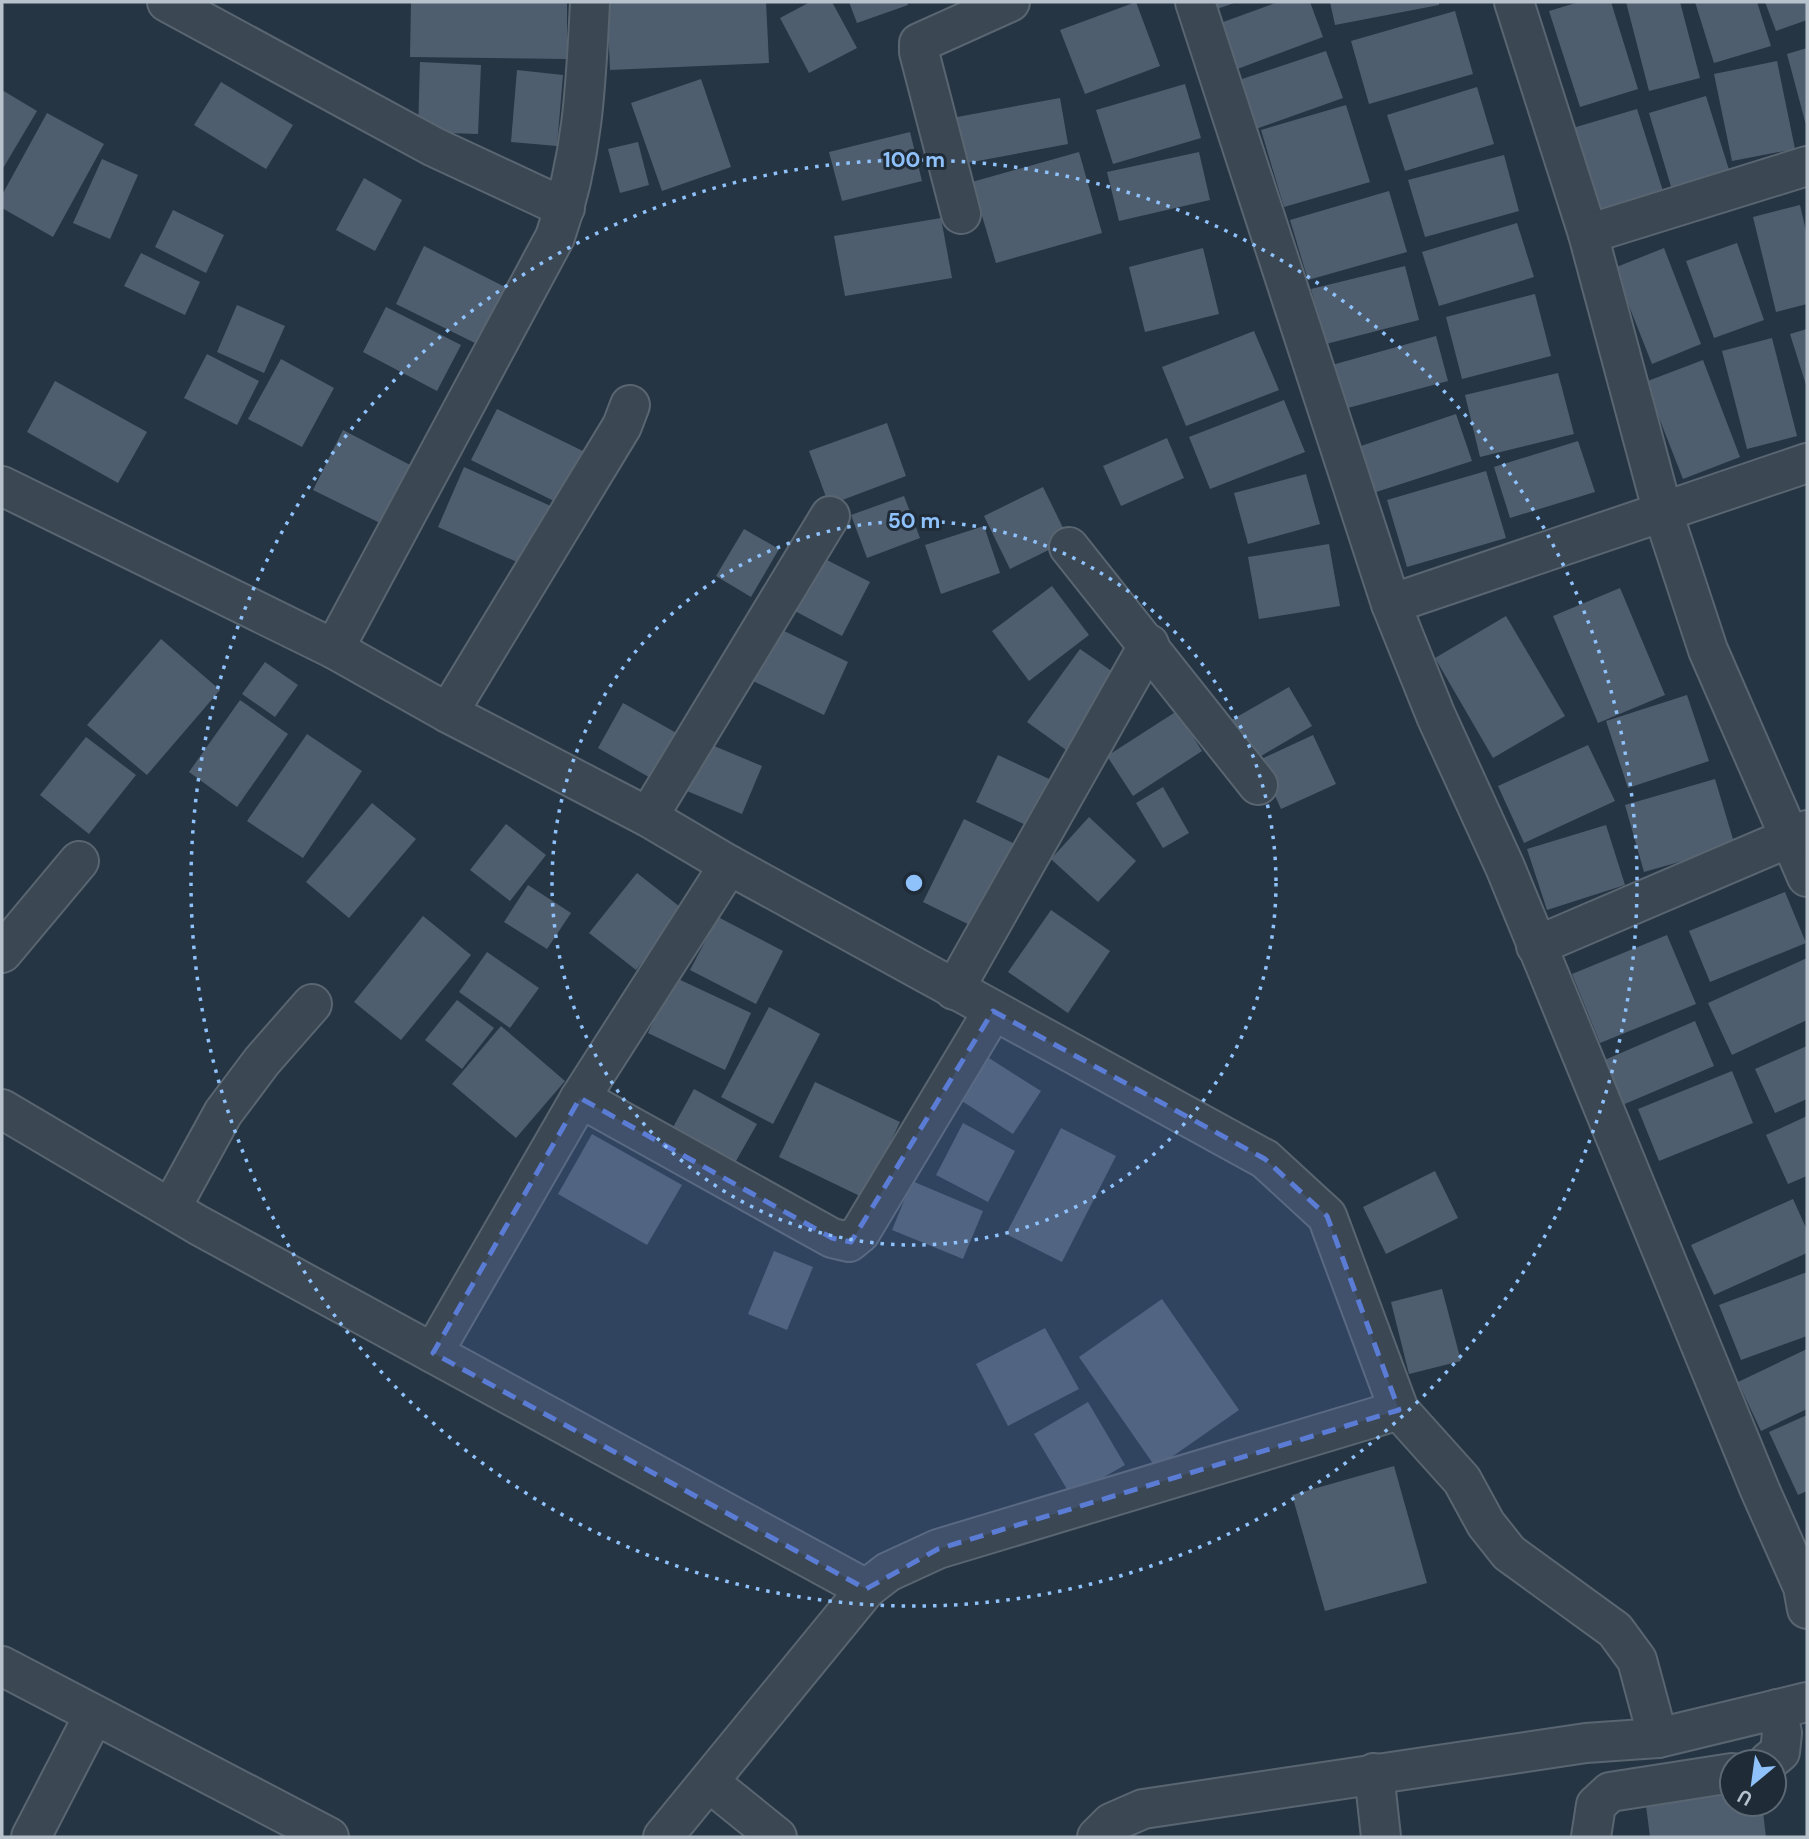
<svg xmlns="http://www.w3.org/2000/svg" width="1809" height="1839" font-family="'DM Sans',sans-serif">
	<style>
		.building { fill: #4f5e6f }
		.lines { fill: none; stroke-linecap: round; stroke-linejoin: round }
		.minor-casing { stroke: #596570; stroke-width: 42 }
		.minor { stroke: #3b4753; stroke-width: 38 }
		.marked { fill: #5b7cd4; fill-opacity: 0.2; stroke: #5b7cd4; stroke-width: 5; stroke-dasharray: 14 9; stroke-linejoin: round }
		.ring { fill: none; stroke: #8fc1fb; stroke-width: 3.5; stroke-dasharray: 3.5 7 }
		.centre { fill: #8fc1fb; stroke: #1f2c38; stroke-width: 3.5 }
		.ring-label { font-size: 21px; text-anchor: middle; font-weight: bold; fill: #8fc1fb; stroke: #1f2c38; stroke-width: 6; stroke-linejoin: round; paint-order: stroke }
	</style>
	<rect width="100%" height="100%" fill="#263543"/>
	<g class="building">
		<polygon points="411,2 567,2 567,59 410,57"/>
		<polygon points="607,2 766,2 769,63 610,70"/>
		<polygon points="810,2 832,2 857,48 809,73 780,18"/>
		<polygon points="849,2 907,2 908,5 857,23"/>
		<polygon points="1136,2 1160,66 1085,94 1060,30"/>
		<polygon points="1207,2 1237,2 1211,11"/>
		<polygon points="1278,2 1310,2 1323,37 1232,71 1215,25"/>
		<polygon points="1330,2 1439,2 1439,5 1335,25"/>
		<polygon points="1579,2 1611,2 1638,89 1580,107 1549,11"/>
		<polygon points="1626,2 1680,2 1700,78 1649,91"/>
		<polygon points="1695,2 1757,2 1771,46 1714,63"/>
		<polygon points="1765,2 1807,2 1807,20 1776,31"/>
		<polygon points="1455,11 1473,74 1369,104 1351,41"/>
		<polygon points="1807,48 1807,125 1806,125 1787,54"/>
		<polygon points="1326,51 1343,98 1253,130 1236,81"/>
		<polygon points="1777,61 1795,149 1732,161 1714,74"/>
		<polygon points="420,62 481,65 478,134 418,132"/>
		<polygon points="517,70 563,75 557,146 511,142"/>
		<polygon points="701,79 731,167 662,191 631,103"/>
		<polygon points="221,82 293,125 266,169 194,125"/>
		<polygon points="1185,84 1201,138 1113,164 1096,110"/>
		<polygon points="1477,87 1494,144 1405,171 1387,115"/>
		<polygon points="2,90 37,111 2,170"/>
		<polygon points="1706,96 1730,173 1672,190 1649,113"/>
		<polygon points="1060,98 1068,144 967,163 957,117"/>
		<polygon points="1346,105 1370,182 1284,207 1261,130"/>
		<polygon points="1637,109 1663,191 1592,213 1566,130"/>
		<polygon points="47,113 104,144 53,237 2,208 2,195"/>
		<polygon points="910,132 922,181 842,201 829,152"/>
		<polygon points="638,142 649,185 620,193 608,149"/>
		<polygon points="1079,152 1102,233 996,263 972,182"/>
		<polygon points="1199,152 1210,200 1119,221 1107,172"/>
		<polygon points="1504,155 1519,211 1425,237 1408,180"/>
		<polygon points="102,159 138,175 110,239 73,223"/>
		<polygon points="364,178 402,200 375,251 336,230"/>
		<polygon points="1389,191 1407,252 1308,280 1290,220"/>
		<polygon points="1800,205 1807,235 1807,304 1776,312 1753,217"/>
		<polygon points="173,210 224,235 206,273 155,247"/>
		<polygon points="941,218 952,278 845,296 834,236"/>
		<polygon points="1517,223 1534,277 1439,306 1422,252"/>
		<polygon points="1737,243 1764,320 1714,338 1686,261"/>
		<polygon points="424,246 507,288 479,345 396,304"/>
		<polygon points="1203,248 1219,314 1145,332 1129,267"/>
		<polygon points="1664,248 1701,344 1652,364 1614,268"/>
		<polygon points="141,253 200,282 185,315 124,286"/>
		<polygon points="1405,266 1419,320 1326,344 1311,289"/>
		<polygon points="1535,294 1551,356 1462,379 1446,317"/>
		<polygon points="237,305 285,326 264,373 217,352"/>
		<polygon points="386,307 461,345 437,391 363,352"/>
		<polygon points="1807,329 1807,388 1790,334"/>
		<polygon points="1254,331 1279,390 1186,426 1162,367"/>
		<polygon points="1436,336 1448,381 1344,409 1332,365"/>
		<polygon points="1772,338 1797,436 1747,449 1722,351"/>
		<polygon points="207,354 259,381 237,425 184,398"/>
		<polygon points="281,359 334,388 302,447 248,419"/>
		<polygon points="1703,360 1740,457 1683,479 1645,382"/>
		<polygon points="1558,373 1574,434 1480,457 1465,395"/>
		<polygon points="55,381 147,432 118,483 27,432"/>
		<polygon points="1284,400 1305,452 1210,489 1189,437"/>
		<polygon points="497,409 587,453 562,505 471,460"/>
		<polygon points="1456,414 1472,461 1367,495 1352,449"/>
		<polygon points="887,423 906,476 829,505 809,451"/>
		<polygon points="343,430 414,467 384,525 313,490"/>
		<polygon points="1167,438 1184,478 1121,506 1103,466"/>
		<polygon points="1578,441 1595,492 1510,518 1494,467"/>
		<polygon points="464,467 553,507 526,566 438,527"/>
		<polygon points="1486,471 1506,538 1407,567 1387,500"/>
		<polygon points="1306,474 1320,524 1248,544 1234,493"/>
		<polygon points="1043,487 1069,540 1010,569 984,516"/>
		<polygon points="904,496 920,538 867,558 851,515"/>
		<polygon points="984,526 1000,573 941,594 925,545"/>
		<polygon points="744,529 779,549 751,597 716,576"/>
		<polygon points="1329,544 1340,606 1259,619 1248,557"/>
		<polygon points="821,557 870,582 842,636 793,610"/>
		<polygon points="1052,586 1089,635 1029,681 992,631"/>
		<polygon points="1620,588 1665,695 1598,723 1553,616"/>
		<polygon points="1506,616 1565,716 1493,758 1435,658"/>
		<polygon points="778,628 848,662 824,715 753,681"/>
		<polygon points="161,639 220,690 147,775 87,725"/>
		<polygon points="1080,649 1126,681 1073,755 1027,722"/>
		<polygon points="265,662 298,685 275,717 242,694"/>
		<polygon points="1289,687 1312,726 1251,762 1228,722"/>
		<polygon points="1687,695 1709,761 1628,788 1606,721"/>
		<polygon points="240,700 288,734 237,807 189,772"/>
		<polygon points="623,703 680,735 654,780 598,748"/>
		<polygon points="1177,711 1202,751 1133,796 1107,756"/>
		<polygon points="307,734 362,771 303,858 247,821"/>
		<polygon points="1313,735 1336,784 1281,809 1259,760"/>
		<polygon points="86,737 136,775 89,834 40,795"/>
		<polygon points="707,743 762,766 742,814 687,791"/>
		<polygon points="1588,745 1615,801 1524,843 1498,786"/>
		<polygon points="998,755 1060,784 1039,831 976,802"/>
		<polygon points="1715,779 1735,846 1644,872 1625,805"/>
		<polygon points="1163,787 1189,833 1163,848 1136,803"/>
		<polygon points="372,803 416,839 349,918 306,882"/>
		<polygon points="1089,817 1136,861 1098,902 1051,859"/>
		<polygon points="964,819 1021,847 980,930 923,902"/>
		<polygon points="506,824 546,855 510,901 470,870"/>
		<polygon points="1606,825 1625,885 1547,910 1527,849"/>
		<polygon points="637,873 684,910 636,970 589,933"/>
		<polygon points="528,885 571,913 547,949 504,922"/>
		<polygon points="1785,892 1806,943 1710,982 1689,931"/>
		<polygon points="1051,910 1110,951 1068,1013 1008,972"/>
		<polygon points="423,916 471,955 401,1040 354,1002"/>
		<polygon points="718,917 783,951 756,1004 690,970"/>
		<polygon points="1667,935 1696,1004 1600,1043 1572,974"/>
		<polygon points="487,952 539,988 510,1028 459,992"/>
		<polygon points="1807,958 1807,1020 1732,1055 1708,1003"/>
		<polygon points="674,977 751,1013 725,1070 648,1033"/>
		<polygon points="457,1000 494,1028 462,1069 425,1040"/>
		<polygon points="769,1007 820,1034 773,1124 721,1097"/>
		<polygon points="1695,1021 1714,1066 1620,1106 1600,1062"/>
		<polygon points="501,1026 565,1081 516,1138 452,1084"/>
		<polygon points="1807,1046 1807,1099 1775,1113 1755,1069"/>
		<polygon points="978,1051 1041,1091 1013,1134 951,1094"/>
		<polygon points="1732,1071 1753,1123 1659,1161 1638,1109"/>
		<polygon points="815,1082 900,1122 864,1198 779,1157"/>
		<polygon points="694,1089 757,1124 728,1175 666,1140"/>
		<polygon points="1807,1116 1807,1176 1788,1184 1766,1135"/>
		<polygon points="963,1123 1015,1151 988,1202 936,1175"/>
		<polygon points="1061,1128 1116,1156 1062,1262 1006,1234"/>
		<polygon points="592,1134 682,1185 647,1245 558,1194"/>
		<polygon points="1435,1171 1458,1218 1386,1254 1363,1207"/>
		<polygon points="912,1181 983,1211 963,1259 892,1230"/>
		<polygon points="1793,1199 1807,1230 1807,1253 1714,1295 1691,1245"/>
		<polygon points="774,1251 813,1267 787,1330 748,1314"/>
		<polygon points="1807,1272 1807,1336 1741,1360 1719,1305"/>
		<polygon points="1442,1289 1461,1361 1409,1374 1391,1302"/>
		<polygon points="1162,1299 1239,1410 1156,1468 1079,1357"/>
		<polygon points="1045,1328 1079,1389 1008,1426 976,1364"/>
		<polygon points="1807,1349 1807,1409 1761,1431 1738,1382"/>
		<polygon points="1088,1402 1125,1465 1071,1496 1034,1434"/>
		<polygon points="1807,1415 1807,1491 1798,1495 1769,1432"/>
		<polygon points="1394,1466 1427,1583 1325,1611 1292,1495"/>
		<polygon points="1732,1788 1732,1804 1762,1804 1766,1837 1650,1837 1645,1798"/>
	</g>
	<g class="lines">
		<defs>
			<g id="minor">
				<polyline points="167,2 434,147 565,208"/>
				<polyline points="1195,2 1391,604 1436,716 1505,867 1760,1490 1803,1587 1807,1609"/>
				<polyline points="1514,2 1588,234 1663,513 1708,650 1807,877"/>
				<polyline points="961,214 919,52 919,43 1010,2"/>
				<polyline points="1588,234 1807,166"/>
				<polyline points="2,486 334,649 448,713 648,817 729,865 1265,1159 1327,1216 1399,1410 1462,1480 1486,1524 1509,1553 1615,1630 1637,1660 1658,1738"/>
				<polyline points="1069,547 1258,785"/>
				<polyline points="1391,604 1807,463"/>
				<path d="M334,649L555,237C583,157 586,85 590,2"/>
				<polyline points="448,713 622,426 630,405"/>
				<polyline points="648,817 830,516"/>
				<polyline points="1536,946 1807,830"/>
				<polyline points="2,953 79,861"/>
				<polyline points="954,990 1149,644"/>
				<polyline points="580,1098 832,1238 849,1242 860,1233 993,1011"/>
				<polyline points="2,1109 198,1225 866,1589"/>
				<polyline points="171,1208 223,1113 262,1061 312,1004"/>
				<polyline points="433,1353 580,1098 729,865"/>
				<polyline points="2,1666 329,1837"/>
				<polyline points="1768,1762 1780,1752 1782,1733 1777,1709"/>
				<polyline points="1374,1773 1381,1837"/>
				<polyline points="710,1783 777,1837"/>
				<polyline points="31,1837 94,1715"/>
				<polyline points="663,1837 866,1589 888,1572 938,1549 1399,1410"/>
				<polyline points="1097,1837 1111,1823 1143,1809 1586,1743 1658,1738 1807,1702"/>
				<polyline points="1591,1837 1596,1805 1610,1792 1732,1773"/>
			</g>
		</defs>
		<use href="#minor" class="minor-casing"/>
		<use href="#minor" class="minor"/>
	</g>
	<path class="marked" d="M993,1011L1265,1159L1327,1216L1399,1410L938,1549L866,1589L433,1353L580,1098L832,1238L851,1242Z"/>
	<g class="ring">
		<circle cx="914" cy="883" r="362"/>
		<circle cx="914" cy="883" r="723"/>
	</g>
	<circle cx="914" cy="883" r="10" class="centre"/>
	<g class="ring-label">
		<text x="914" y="167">100 m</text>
		<text x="914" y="528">50 m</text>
	</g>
	<rect width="1809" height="1839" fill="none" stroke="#b8c2cd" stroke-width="7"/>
	<g transform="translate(1753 1783) rotate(209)"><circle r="33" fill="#1f2c38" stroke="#5c6874" stroke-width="2"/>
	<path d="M0-5L12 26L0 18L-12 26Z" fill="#8fc1fb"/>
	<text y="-10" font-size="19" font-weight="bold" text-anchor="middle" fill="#b8c2cd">U</text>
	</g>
</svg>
